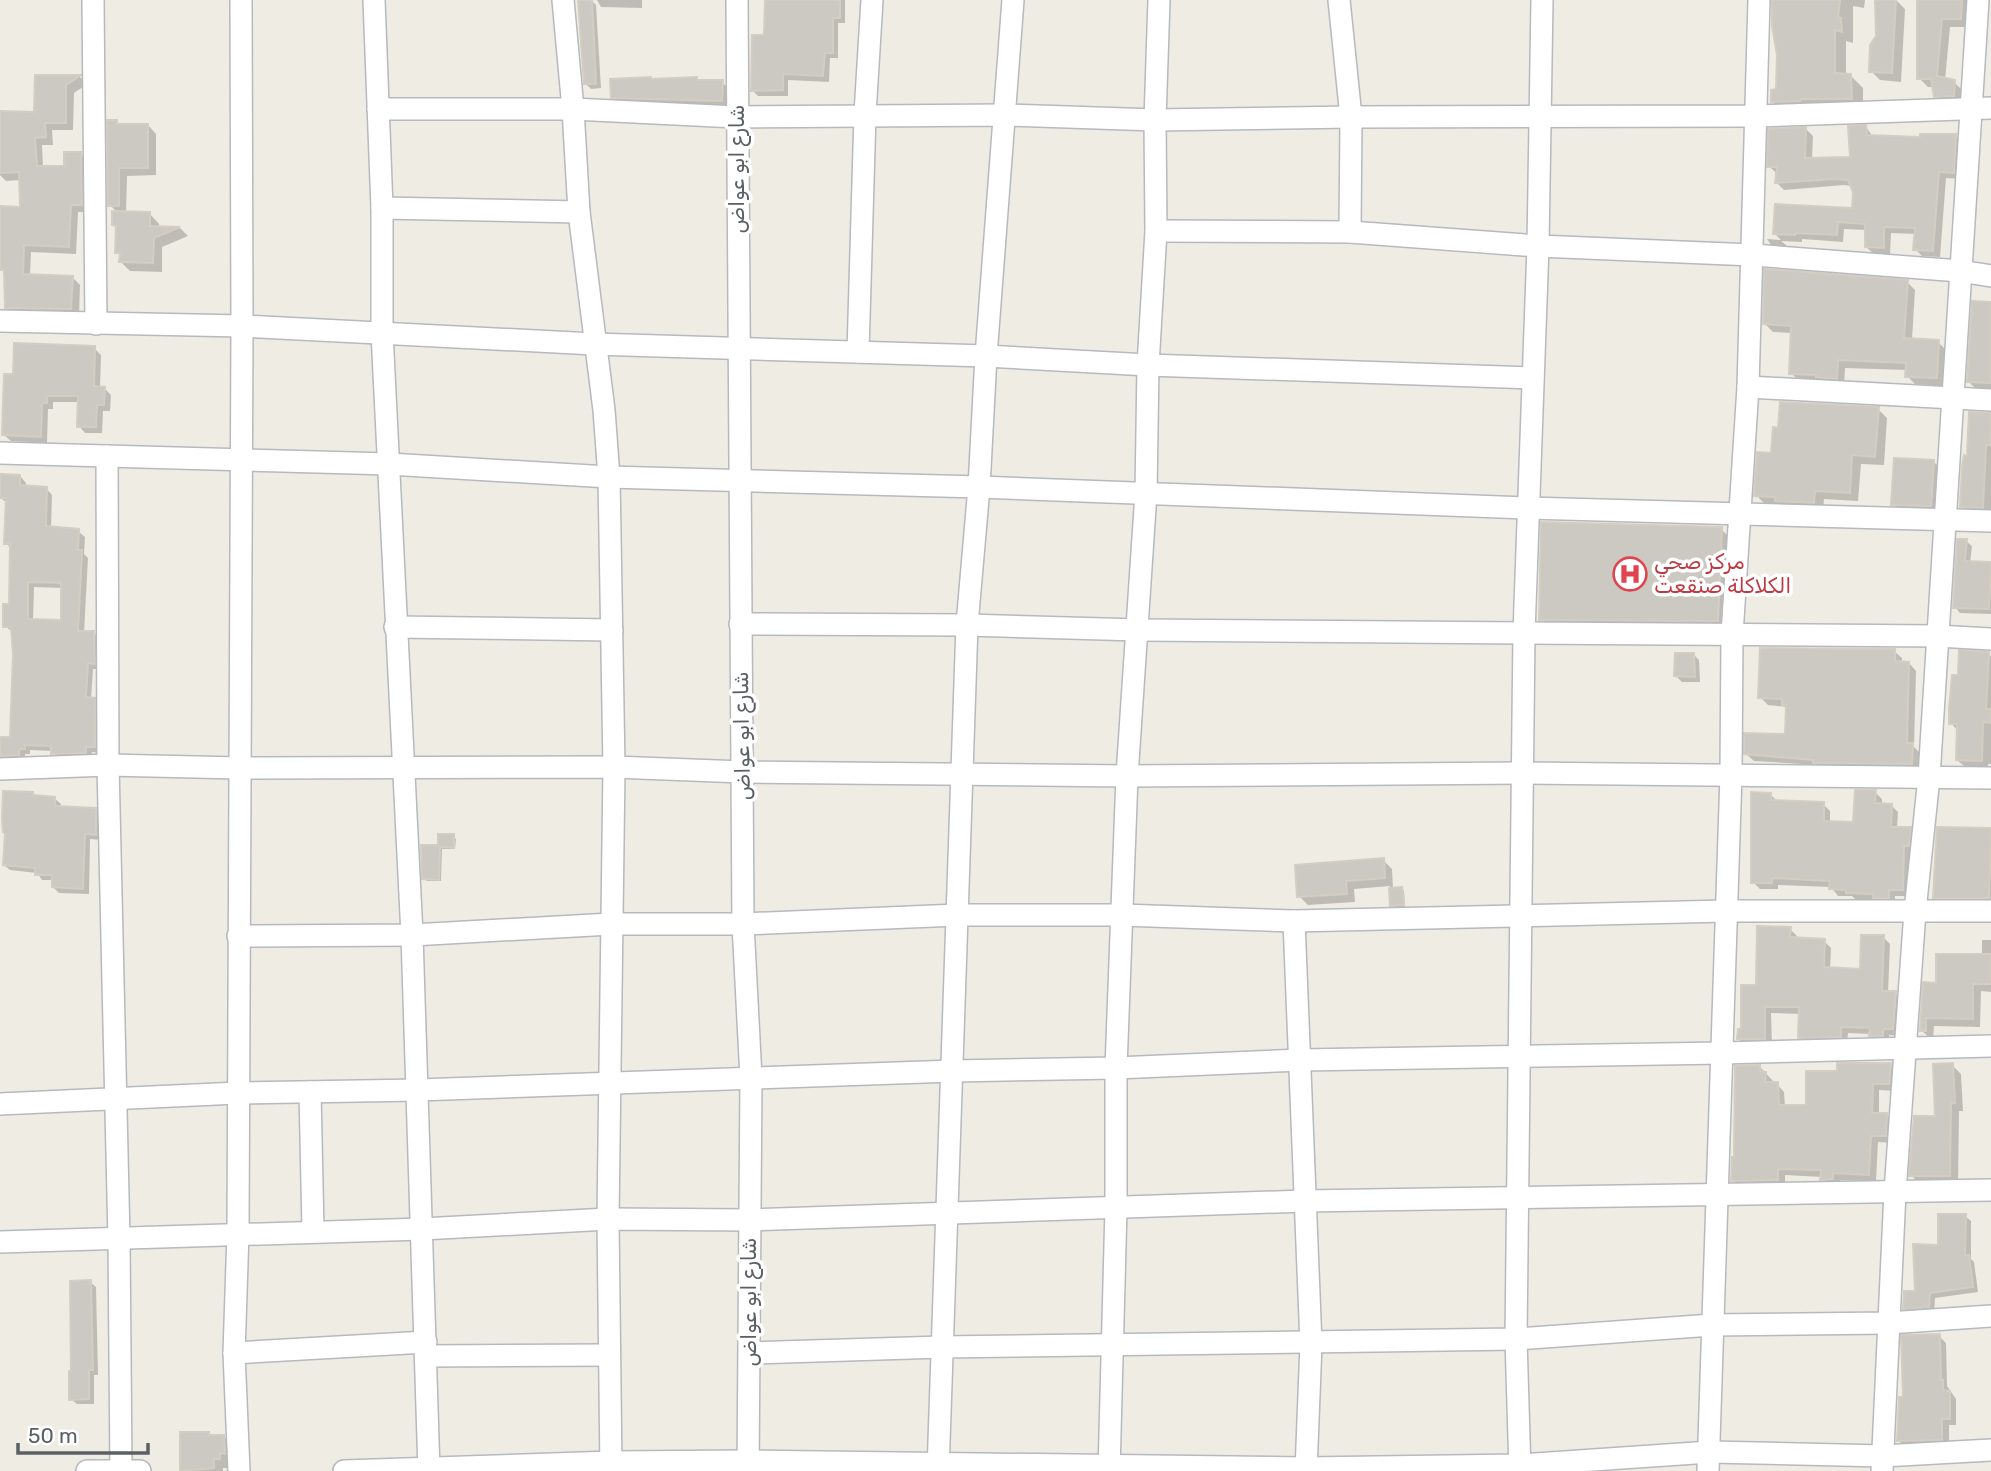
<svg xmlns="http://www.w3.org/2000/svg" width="1991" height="1471" font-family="Rubik,'Noto Naskh Arabic',sans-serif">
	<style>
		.shadow { fill: #0003; fill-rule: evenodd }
		.building { fill: #ccc8c2; stroke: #d4cdc1; stroke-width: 2; fill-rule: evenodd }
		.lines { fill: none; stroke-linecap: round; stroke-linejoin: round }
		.minor-casing { stroke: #b6b9be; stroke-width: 24 }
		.minor { stroke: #fff; stroke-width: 21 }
		.labels { text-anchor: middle; stroke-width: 7; stroke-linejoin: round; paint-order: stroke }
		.street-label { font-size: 21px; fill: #5b6064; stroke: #fff }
		.health-label { font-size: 21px; fill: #be3a42; stroke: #fff; text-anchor: start }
	</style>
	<rect width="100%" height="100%" fill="#efece3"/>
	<g class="shadow">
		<polygon points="591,0 596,5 601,88 591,89 586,84"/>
		<polygon points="597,0 642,0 642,8 601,7"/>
		<polygon points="767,0 845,0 845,23 838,23 838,58 830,58 829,82 788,80 788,96 758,96 752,90 765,37"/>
		<polygon points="1773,0 1865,0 1864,8 1853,6 1853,43 1846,41 1846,76 1851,76 1863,88 1863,110 1785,114 1773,102 1777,91 1779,55"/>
		<polygon points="1877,0 1896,0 1905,9 1901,82 1880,80 1871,71 1878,36"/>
		<polygon points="1919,0 1967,0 1970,4 1969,27 1950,27 1945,80 1954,82 1963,91 1962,104 1944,105 1935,96 1934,87 1928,87 1919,78"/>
		<polygon points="36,77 80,77 87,84 74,93 73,130 52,130 53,145 42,145 43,168 65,168 81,154 88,162 89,212 78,212 76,254 31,252 30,276 72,277 80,285 79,317 14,315 6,307 6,274 1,269 22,209 21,180 6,181 0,175 0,131 36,114"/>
		<polygon points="696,79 699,81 722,82 729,89 729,108 620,104 613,97"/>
		<polygon points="116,122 120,125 148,125 156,134 156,175 127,176 126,213 150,214 159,224 159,228 180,228 188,236 162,247 162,272 130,271 121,262 121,256 117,252 118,229 114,225 118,213 110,205"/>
		<polygon points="1866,127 1873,137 1922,139 1956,136 1963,143 1960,179 1946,178 1940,257 1922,256 1915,249 1916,234 1891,233 1890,254 1874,254 1866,247 1867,230 1844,229 1843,242 1802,239 1802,242 1781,241 1786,245 1786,249 1773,248 1767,239 1781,240 1775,234 1853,210 1854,192 1852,186 1844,185 1784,190 1777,183 1776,173 1769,166 1806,129 1813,136 1812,159 1851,159"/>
		<polygon points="1907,282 1915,290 1912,340 1938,342 1946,350 1944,386 1915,384 1907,376 1907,370 1845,368 1844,386 1799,381 1791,373 1792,333 1773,332 1765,324"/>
		<polygon points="1991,304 1991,389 1975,388 1969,382"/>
		<polygon points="94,348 101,355 100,388 104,388 111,395 110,411 103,411 102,433 85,433 79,426 80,402 53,402 53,409 48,409 47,443 11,441 4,435 14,376"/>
		<polygon points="1878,409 1887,418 1884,465 1861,464 1858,501 1824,499 1823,511 1765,504 1756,495 1773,455"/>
		<polygon points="1991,413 1991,513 1967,512 1962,506 1968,457 1971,414"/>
		<polygon points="1934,462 1943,471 1940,515 1902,514 1893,504"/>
		<path d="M20,476L26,483V487L46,488L52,495L51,529L78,531L85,537L84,554L88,558L84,633H94L100,639V669H93L91,699L100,706V753L92,752L91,758L59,759L53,751L30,750V754H25V761H6L0,755L12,739L13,632L5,626L11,606L12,550L6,543L8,504L1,498ZM34,587L62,588L63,622L33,621Z"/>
		<polygon points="1721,529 1734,542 1731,633 1553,632 1540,619"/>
		<polygon points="1966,541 1972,546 1970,563 1991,564 1991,614 1960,613 1955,607"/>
		<polygon points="1894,651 1902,658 1902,663 1909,663 1916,671 1914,747 1919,752 1919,771 1754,761 1746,754 1787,735 1787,707 1768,705 1760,697"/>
		<polygon points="1693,654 1699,660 1700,682 1682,682 1676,676"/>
		<polygon points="1988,654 1991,656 1991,764 1988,764 1988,767 1964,766 1957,760 1958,731 1951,723 1959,677"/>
		<polygon points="1875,792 1882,799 1882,805 1891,805 1898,812 1897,829 1910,829 1917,836 1915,852 1910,852 1910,896 1895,896 1895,904 1882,904 1878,900 1855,899 1852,896 1838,896 1831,887 1778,885 1778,889 1760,889 1753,882 1770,794 1777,801 1823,804 1830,811 1830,823 1855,823"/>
		<polygon points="33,794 36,798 55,799 61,804 60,808 95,809 101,815 102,840 90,839 89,894 59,893 53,887 54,880 42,880 37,873 10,870 4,865"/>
		<polygon points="1939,829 1991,830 1991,903 1941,903 1935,897"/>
		<polygon points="440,836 453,836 456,839 455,849 442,849 441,881 427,881 424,878 440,847"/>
		<polygon points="1383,860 1392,869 1393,889 1402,888 1404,891 1405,907 1394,907 1392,905 1390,886 1354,889 1355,902 1308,905 1299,896"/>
		<polygon points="1790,929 1797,936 1797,939 1824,941 1831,948 1830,969 1861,970 1883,937 1890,944 1888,993 1895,993 1902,1000 1900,1036 1889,1035 1889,1042 1878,1042 1871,1034 1848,1033 1847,1043 1807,1044 1800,1037 1800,1014 1771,1013 1772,1045 1746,1046 1739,1039 1758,987"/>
		<polygon points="1982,940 1991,940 1991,992 1981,991 1980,1027 1934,1026 1933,1039 1930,1038 1921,1030 1938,984 1982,956"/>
		<polygon points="1890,1064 1898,1072 1896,1091 1879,1090 1879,1115 1887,1115 1894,1122 1893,1143 1878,1142 1876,1181 1840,1180 1840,1186 1830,1186 1822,1177 1785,1175 1785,1187 1740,1188 1732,1180 1736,1159 1760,1067 1773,1081 1772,1084 1777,1084 1784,1092 1785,1107 1808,1107 1839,1073"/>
		<polygon points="1952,1065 1961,1074 1963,1111 1959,1111 1958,1184 1920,1184 1911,1175 1936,1118"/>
		<polygon points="1965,1216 1971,1221 1971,1259 1974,1262 1978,1292 1935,1298 1934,1312 1910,1314 1904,1308 1917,1293 1939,1247"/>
		<polygon points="90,1282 96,1287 98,1375 94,1375 94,1404 77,1404 71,1399"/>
		<polygon points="1939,1336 1946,1343 1947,1386 1956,1399 1956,1425 1949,1425 1949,1446 1905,1447 1898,1440 1904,1399"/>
		<polygon points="208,1433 212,1437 224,1437 233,1446 229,1468 223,1468 223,1471 183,1471"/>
	</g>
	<g class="building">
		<polygon points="578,0 592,0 596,84 584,84"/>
		<polygon points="765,0 840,0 840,18 833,18 833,53 825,53 823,76 783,74 783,90 751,91 752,35 764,35"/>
		<polygon points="1772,0 1840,0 1838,17 1841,18 1842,32 1835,30 1835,73 1851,74 1852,99 1801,99 1800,101 1771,102 1771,90 1776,89 1777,55 1772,26"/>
		<polygon points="1875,0 1896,0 1892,73 1869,72 1870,45 1876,36"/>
		<polygon points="1917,0 1962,0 1961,19 1942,19 1937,76 1955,80 1954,96 1934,97 1931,79 1917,79"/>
		<polygon points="35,75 81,75 66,85 66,123 45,123 46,137 35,138 37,166 64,166 64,152 81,152 82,205 71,205 69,247 24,245 23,274 73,276 71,309 5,308 4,270 0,270 0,206 20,207 19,172 0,173 0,111 34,112"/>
		<polygon points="651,77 651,79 697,77 697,80 723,80 722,101 611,98 610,79"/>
		<polygon points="107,120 117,120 117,124 148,124 148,168 119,168 119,206 108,206"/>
		<polygon points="1866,125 1867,135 1920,137 1920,134 1956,134 1954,173 1939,172 1933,251 1913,250 1915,228 1884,227 1884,248 1865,247 1865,224 1838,222 1837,235 1796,233 1795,235 1773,234 1775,204 1852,208 1853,192 1848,180 1836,179 1775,183 1777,167 1767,167 1768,129 1806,127 1805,158 1850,157 1848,126"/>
		<polygon points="112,211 150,212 150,226 180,227 154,238 153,263 119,262 120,253 115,253 116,226 112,225"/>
		<polygon points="1764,269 1908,280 1904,338 1939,340 1937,378 1905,377 1906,363 1838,360 1837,379 1816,377 1816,375 1789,374 1791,326 1763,324"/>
		<polygon points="1972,301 1991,302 1991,383 1967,382"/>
		<polygon points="14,343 95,346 94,386 105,387 104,405 97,405 96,427 77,427 78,396 47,396 47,403 42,403 41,437 2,435 4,374 13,374"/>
		<polygon points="1780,402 1879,407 1875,457 1852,455 1850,493 1815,491 1814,503 1775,501 1775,497 1754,496 1757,452 1771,453 1773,427 1778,428"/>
		<polygon points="1969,412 1991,413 1990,445 1986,445 1983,508 1960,507 1962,467 1964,455 1967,456"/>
		<polygon points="1894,458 1934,460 1931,506 1891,505"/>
		<path d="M0,474L20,475V485L47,487L46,526L79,529L78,550H82L78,631H94L95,664L88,663L86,697L95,698V747H86V753L51,754V746L25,745V749H19V755L0,756V737H10L13,654L11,627H3V604H9L10,544H4L6,498H0ZM28,582L61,583V620L28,619Z"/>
		<polygon points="1541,522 1722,527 1718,621 1539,620"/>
		<polygon points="1957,539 1967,539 1965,561 1991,562 1989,609 1953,608"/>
		<polygon points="1760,648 1895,649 1895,661 1909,662 1907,743 1913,743 1912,764 1813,763 1813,760 1744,754 1744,733 1785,734 1786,705 1782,705 1782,699 1758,698"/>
		<polygon points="1959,650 1989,652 1986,709 1991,709 1991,723 1983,722 1982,761 1956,760 1957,724 1949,724 1949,708 1952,675 1958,675"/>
		<polygon points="1675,653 1694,653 1695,677 1674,676"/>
		<polygon points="1855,790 1876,790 1875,803 1892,804 1891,827 1911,827 1909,846 1904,846 1903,890 1889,890 1889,898 1873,898 1873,894 1846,893 1846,890 1829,889 1830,881 1772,878 1772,883 1751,883 1751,792 1771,793 1771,800 1824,802 1824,821 1853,822"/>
		<polygon points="3,791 33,792 33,795 55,797 55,806 96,808 96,835 85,834 83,889 52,887 52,875 35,875 35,868 3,865 5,833 3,832 2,819"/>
		<polygon points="1937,827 1991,828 1989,898 1933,898"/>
		<polygon points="438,834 454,834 454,848 440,847 439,880 422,879 421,845 438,845"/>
		<polygon points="1384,858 1385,878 1346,881 1347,894 1297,897 1295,865"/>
		<polygon points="1402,887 1404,905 1390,906 1389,888"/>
		<polygon points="1757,926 1791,927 1790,937 1825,939 1824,967 1860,969 1861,935 1884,935 1882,991 1896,991 1893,1029 1883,1029 1883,1036 1869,1036 1870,1028 1841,1027 1841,1037 1798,1038 1799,1007 1765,1007 1765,1039 1737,1039 1738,1029 1741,1029 1741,985 1756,985"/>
		<polygon points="1936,954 1991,954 1991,984 1973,984 1973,1019 1926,1018 1926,1031 1920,1031 1923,982 1936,983"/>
		<polygon points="1837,1063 1891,1063 1889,1084 1873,1084 1872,1113 1887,1113 1886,1136 1871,1136 1869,1175 1833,1173 1833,1179 1820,1180 1821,1170 1778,1169 1778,1180 1731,1181 1732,1157 1734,1157 1735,1066 1760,1065 1760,1071 1766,1072 1765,1082 1778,1082 1779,1105 1806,1105 1806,1071 1837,1071"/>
		<polygon points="1953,1063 1955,1103 1951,1103 1950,1176 1909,1176 1914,1116 1935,1116 1933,1064"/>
		<polygon points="1938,1214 1966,1214 1965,1255 1969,1255 1973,1287 1930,1293 1929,1307 1903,1309 1904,1291 1915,1291 1913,1244 1938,1245"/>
		<polygon points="91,1280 93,1370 89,1370 89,1399 69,1400 69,1371 71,1371 70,1281"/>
		<polygon points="1940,1334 1941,1380 1943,1380 1943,1390 1950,1391 1950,1419 1942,1419 1942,1440 1897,1441 1899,1397 1903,1397 1901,1335"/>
		<polygon points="180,1432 209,1432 209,1435 224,1435 225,1454 220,1453 220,1459 214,1459 214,1468 180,1471"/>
	</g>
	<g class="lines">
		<defs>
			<g id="minor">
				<polyline points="93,0 96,324"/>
				<polyline points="374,0 382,208 382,333 412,935 429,1471"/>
				<polyline points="563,0 573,109 579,212 604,410 609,477 614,767 608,1219 611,1471"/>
				<polyline points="737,0 743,924 751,1078 748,1471"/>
				<polyline points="1339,0 1351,117 1350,232"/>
				<polyline points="378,109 573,109 736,117 1006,115 1155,120 1351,117 1756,116 1991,108"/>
				<polyline points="382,208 579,212"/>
				<polyline points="1156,231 1350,232 1538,246 1753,255 1960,271 1991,276"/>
				<polyline points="0,321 242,326 594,344 986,356 1148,365 1533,378"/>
				<polyline points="858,352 865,114 872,0"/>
				<polyline points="1748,387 1991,400"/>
				<polyline points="0,453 389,464 609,477 979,487 1528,508 1991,521"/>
				<polyline points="107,456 108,765 119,1239 121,1471"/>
				<polyline points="740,624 967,625 1138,630 1937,636 1991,639"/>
				<polyline points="395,627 612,630"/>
				<polyline points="0,769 108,765 239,768 614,767 743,772 1127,776 1524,773 1991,778"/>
				<polyline points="1294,921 1311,1344 1306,1471"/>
				<polyline points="238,936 412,935 611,924 743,924 957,915 1122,915 1294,921 1726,911 1991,911"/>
				<polyline points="310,1092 313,1231"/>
				<polyline points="0,1104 238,1093 418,1090 953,1071 1116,1068 1301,1060 1722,1053 1991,1046"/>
				<polyline points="0,1242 422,1229 608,1219 749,1220 1304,1201 1991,1190"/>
				<polyline points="234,1353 426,1342"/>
				<polyline points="750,1353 942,1347 1516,1339 1712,1325 1888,1323 1991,1316"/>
				<polyline points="426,1356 608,1355"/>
				<polyline points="87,1471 140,1471"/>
				<polyline points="239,1471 234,1353 238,1233 242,326 241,0"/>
				<polyline points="344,1471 611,1462 748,1461 1306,1468 1519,1465 1710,1452 1883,1456 1991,1450"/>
				<polyline points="938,1471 967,625 979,487 986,356 1013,0"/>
				<polyline points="1109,1471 1116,1208 1116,1068 1127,776 1146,493 1148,365 1156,231 1155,120 1159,0"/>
				<polyline points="1520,1471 1516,1339 1524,633 1538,246 1542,0"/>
				<polyline points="1708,1471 1731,775 1732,635 1748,387 1759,0"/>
				<polyline points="1882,1471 1895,1192 1915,911 1929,777 1978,0"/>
			</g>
		</defs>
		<use href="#minor" class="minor-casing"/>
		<use href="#minor" class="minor"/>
	</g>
	<defs>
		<symbol id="hospital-ring" viewBox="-11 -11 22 22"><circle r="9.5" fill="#fff" stroke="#e0444e" stroke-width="1.5"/><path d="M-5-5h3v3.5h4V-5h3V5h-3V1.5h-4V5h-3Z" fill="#e0444e"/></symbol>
	</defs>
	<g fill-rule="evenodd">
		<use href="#hospital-ring" x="1611" y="555" width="38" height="38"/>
	</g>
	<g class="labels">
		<g class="street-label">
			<text transform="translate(737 169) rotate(-90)" y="7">شارع ابو عواض</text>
			<text transform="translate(742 736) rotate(-91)" y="7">شارع ابو عواض</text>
			<text transform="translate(749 1302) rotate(-90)" y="7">شارع ابو عواض</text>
		</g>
		<g class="health-label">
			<text x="1654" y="569">مركز صحي<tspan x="1654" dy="24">الكلاكلة صنقعت</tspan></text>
		</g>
	</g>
	<path d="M18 1443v10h130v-10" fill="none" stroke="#5b6064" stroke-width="3.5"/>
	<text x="28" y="1443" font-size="21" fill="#5b6064" stroke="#ffffff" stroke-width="5" paint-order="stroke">50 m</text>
</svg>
